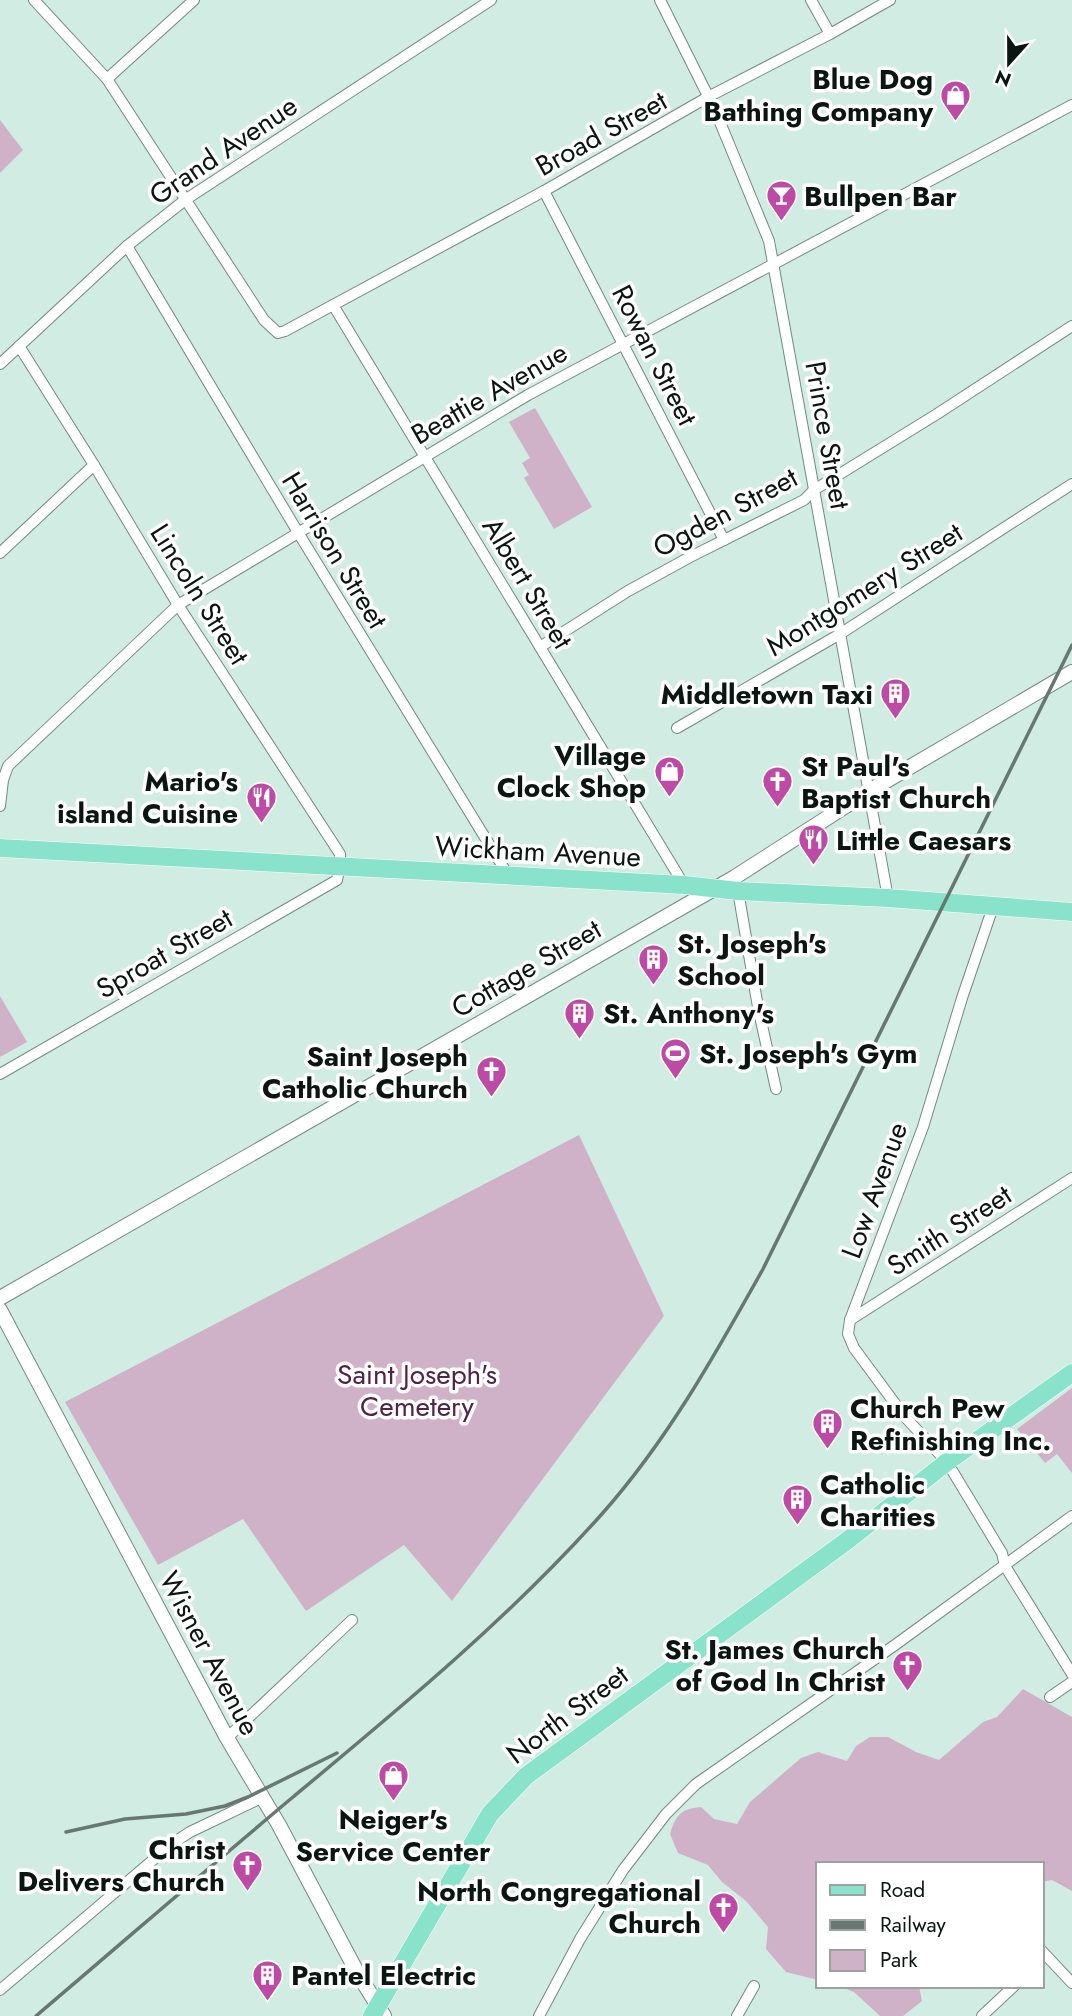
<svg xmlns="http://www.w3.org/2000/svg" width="1072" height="2016" font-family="Jost,sans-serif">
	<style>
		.green { fill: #d0b2c8 }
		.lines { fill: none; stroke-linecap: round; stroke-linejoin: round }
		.minor-casing { stroke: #718a80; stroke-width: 12 }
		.tertiary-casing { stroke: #718a80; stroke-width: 16 }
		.primary-casing { stroke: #fff; stroke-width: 19 }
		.minor { stroke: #fff; stroke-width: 10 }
		.tertiary { stroke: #fff; stroke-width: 14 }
		.primary { stroke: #89e2ca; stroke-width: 18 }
		.rail { stroke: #667871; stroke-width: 3.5 }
		.labels { text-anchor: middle; stroke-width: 7; stroke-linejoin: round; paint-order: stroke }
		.poi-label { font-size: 28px; font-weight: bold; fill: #0b1512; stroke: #fff; text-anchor: start }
		.street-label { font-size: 28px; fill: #0b1512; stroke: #fff }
		.park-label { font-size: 28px; fill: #522248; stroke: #fff }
	</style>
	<rect width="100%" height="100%" fill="#d1ece2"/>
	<g class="green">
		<polygon points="0,120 23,150 0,173"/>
		<polygon points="535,408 592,507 554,529 524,478 529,475 522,463 530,458 509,422"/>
		<polygon points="0,996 27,1042 0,1057"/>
		<polygon points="579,1135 664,1316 452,1601 404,1545 306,1611 243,1519 158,1565 65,1402"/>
		<polygon points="1072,1388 1072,1473 1057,1454 1045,1463 1017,1429"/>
		<path d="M1023,1689L1072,1717V1891L1052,1880L1042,1882V1864H818V1980L786,1972L766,1949L768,1927L746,1901L722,1882L708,1865L678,1853L670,1834C676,1815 680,1809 701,1807L714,1819L737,1824L750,1802L801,1758L818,1752L847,1761L856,1746L870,1737H888L916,1752L939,1760L983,1722L997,1717Z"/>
		<polygon points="839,1986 919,1986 922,2001 903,2016 880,2016 854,1992"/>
	</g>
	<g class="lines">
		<defs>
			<g id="minor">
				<polyline points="34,0 107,79 264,320 278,333 285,331 544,191 708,97 830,34 890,0"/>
				<polyline points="660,0 715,110 769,241 888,898"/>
				<polyline points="811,0 830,34"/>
				<polyline points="107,79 194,0"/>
				<polyline points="544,191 724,540"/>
				<polyline points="127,246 299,534 508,875"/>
				<polyline points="333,305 684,885"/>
				<polyline points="0,364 127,246 185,200 491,0"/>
				<polyline points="0,553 94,465"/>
				<polyline points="540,647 628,591 690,557 804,500 814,490 937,414 1072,326"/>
				<polyline points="677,728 840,634 1072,484"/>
				<polyline points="0,806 3,780 8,766 178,605 528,395 1072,105"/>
				<polyline points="738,891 758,1007 776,1089"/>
				<polyline points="993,907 962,998 923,1127 850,1320 848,1334 854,1348 905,1417 947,1462 1002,1553 1005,1566 1072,1674"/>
				<polyline points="0,1074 337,880 340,865 340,854 178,605 94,465 19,346"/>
				<polyline points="850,1320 1072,1178"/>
				<polyline points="1050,1697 1072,1682"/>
				<polyline points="227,1738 352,1620"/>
				<polyline points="1042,1951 1072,1983"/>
				<polyline points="0,1990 173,1843 190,1832 261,1798"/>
				<polyline points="539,2016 580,1939 623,1870 666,1814 696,1784 895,1645 1072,1516"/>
				<polyline points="737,2016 754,1986"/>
				<polyline points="982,2016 1014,1986"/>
			</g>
			<g id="tertiary">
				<polyline points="0,1298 735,877 869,791 1072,672"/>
				<polyline points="0,1310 227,1738 279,1825 357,1972 384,2016"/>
			</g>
			<g id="primary">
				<polyline points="0,848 684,885 738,891 888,898 1072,912"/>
				<polyline points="372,2016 490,1814 526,1776 848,1540 947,1462 1072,1373"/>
			</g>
		</defs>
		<use href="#minor" class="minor-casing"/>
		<use href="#tertiary" class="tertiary-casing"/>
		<use href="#primary" class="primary-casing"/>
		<use href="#minor" class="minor"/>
		<use href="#tertiary" class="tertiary"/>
		<use href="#primary" class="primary"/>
		<g class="rail">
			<polyline points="66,1832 125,1819 186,1814 225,1806 248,1797 337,1753"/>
			<path d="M36,2016C122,1943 207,1869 293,1797C400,1708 508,1619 601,1515C667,1441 715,1355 763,1269L1072,645"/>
		</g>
	</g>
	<defs>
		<symbol id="shop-pin" viewBox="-11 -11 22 30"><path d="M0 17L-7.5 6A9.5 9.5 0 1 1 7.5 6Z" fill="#bd4ba6" stroke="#fff"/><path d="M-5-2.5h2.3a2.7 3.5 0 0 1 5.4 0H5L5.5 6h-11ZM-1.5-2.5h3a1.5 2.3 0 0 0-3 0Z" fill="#fff"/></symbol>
		<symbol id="bar-pin" viewBox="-11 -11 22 30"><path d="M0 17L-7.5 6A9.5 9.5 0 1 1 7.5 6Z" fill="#bd4ba6" stroke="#fff"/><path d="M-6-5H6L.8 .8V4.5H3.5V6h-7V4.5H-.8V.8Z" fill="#fff"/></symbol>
		<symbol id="building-pin" viewBox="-11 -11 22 30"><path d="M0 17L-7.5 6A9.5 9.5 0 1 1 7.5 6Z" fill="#bd4ba6" stroke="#fff"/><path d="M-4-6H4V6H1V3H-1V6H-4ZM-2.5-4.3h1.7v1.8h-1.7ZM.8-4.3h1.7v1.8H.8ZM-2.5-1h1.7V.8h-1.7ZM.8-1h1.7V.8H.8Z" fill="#fff"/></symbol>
		<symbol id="church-pin" viewBox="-11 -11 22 30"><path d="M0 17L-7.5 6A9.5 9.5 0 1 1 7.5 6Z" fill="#bd4ba6" stroke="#fff"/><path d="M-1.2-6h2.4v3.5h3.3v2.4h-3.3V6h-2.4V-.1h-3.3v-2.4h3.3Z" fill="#fff"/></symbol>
		<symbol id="restaurant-pin" viewBox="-11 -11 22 30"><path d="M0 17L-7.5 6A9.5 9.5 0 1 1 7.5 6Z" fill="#bd4ba6" stroke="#fff"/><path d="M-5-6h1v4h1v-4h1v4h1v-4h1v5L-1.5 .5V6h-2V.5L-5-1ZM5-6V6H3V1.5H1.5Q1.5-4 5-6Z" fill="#fff"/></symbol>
		<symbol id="stadium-pin" viewBox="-11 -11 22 30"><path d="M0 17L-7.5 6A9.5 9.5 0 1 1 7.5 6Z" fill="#bd4ba6" stroke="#fff"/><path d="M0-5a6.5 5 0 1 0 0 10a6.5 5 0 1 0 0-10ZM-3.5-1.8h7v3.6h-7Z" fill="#fff"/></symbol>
	</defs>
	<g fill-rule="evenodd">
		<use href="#shop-pin" x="938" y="78" width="35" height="47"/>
		<use href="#bar-pin" x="764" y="178" width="35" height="47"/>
		<use href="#building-pin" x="878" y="676" width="35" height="47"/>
		<use href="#shop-pin" x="652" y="754" width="35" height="47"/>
		<use href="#church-pin" x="760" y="764" width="35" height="47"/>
		<use href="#restaurant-pin" x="244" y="780" width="35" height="47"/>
		<use href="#restaurant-pin" x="796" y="822" width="35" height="47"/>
		<use href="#building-pin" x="636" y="942" width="35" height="47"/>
		<use href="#building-pin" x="562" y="996" width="35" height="47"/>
		<use href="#stadium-pin" x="658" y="1036" width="35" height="47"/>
		<use href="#church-pin" x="474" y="1054" width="35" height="47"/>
		<use href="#building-pin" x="810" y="1406" width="35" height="47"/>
		<use href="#building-pin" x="780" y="1482" width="35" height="47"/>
		<use href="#church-pin" x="890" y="1648" width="35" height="47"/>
		<use href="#shop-pin" x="376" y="1758" width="35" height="47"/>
		<use href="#church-pin" x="230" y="1848" width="35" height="47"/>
		<use href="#church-pin" x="706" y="1890" width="35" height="47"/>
		<use href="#building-pin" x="250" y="1958" width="35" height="47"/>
	</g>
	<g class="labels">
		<g class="poi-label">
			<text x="933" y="89" text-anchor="end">Blue Dog<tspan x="933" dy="32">Bathing Company</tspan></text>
			<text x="804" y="206">Bullpen Bar</text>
			<text x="873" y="704" text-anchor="end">Middletown Taxi</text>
			<text x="646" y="765" text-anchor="end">Village<tspan x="646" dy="32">Clock Shop</tspan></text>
			<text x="801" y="776">St Paul's<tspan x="801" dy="32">Baptist Church</tspan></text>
			<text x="238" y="791" text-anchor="end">Mario's<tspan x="238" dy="32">island Cuisine</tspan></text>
			<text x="836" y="850">Little Caesars</text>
			<text x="677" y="953">St. Joseph's<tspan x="677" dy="32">School</tspan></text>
			<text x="603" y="1023">St. Anthony's</text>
			<text x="699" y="1063">St. Joseph's Gym</text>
			<text x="468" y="1066" text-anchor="end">Saint Joseph<tspan x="468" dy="32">Catholic Church</tspan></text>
			<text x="850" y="1418">Church Pew<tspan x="850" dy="32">Refinishing Inc.</tspan></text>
			<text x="820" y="1494">Catholic<tspan x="820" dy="32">Charities</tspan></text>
			<text x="885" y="1659" text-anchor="end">St. James Church<tspan x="885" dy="32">of God In Christ</tspan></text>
			<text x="393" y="1829" text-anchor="middle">Neiger's<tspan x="393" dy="32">Service Center</tspan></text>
			<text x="225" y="1859" text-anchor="end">Christ<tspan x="225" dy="32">Delivers Church</tspan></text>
			<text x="701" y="1901" text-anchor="end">North Congregational<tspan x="701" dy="32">Church</tspan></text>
			<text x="291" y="1985">Pantel Electric</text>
		</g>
		<g class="street-label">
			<text transform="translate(601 133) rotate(-29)" y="10">Broad Street</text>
			<text transform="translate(223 150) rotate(-34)" y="10">Grand Avenue</text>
			<text transform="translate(655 355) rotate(63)" y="10">Rowan Street</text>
			<text transform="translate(489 393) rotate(-30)" y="10">Beattie Avenue</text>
			<text transform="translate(828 435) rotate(80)" y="10">Prince Street</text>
			<text transform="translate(725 512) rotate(-28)" y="10">Ogden Street</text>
			<text transform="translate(335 550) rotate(59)" y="10">Harrison Street</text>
			<text transform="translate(528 583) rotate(59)" y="10">Albert Street</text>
			<text transform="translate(864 589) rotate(-32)" y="10">Montgomery Street</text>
			<text transform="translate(200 594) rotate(58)" y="10">Lincoln Street</text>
			<text transform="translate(538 851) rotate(3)" y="10">Wickham Avenue</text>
			<text transform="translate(164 953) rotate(-30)" y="10">Sproat Street</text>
			<text transform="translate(526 968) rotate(-30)" y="10">Cottage Street</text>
			<text transform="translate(874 1190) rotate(-70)" y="10">Low Avenue</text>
			<text transform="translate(949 1230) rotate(-33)" y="10">Smith Street</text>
			<text transform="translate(210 1653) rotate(62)" y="10">Wisner Avenue</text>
			<text transform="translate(567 1714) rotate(-37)" y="10">North Street</text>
		</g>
		<g class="park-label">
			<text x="417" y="1384">Saint Joseph's<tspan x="417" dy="32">Cemetery</tspan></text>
		</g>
	</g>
	<rect x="816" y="1862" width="228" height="126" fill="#ffffff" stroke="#9da1a0" stroke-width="2"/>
	<rect x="830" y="1885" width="35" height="10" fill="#89e2ca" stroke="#9da1a0" stroke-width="2"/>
	<text x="880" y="1897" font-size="21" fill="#0b1512">Road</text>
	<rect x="830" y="1920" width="35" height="10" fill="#667871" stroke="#9da1a0" stroke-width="2"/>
	<text x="880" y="1932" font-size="21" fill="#0b1512">Railway</text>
	<rect x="830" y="1950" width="35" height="21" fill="#d0b2c8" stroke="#9da1a0" stroke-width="2"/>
	<text x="880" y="1967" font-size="21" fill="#0b1512">Park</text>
	<g transform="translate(1009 63) rotate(201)" stroke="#ffffff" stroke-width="5" paint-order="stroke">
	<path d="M0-5L12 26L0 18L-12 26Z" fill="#0b1512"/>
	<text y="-10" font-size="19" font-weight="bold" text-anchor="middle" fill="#0b1512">N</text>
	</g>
</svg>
